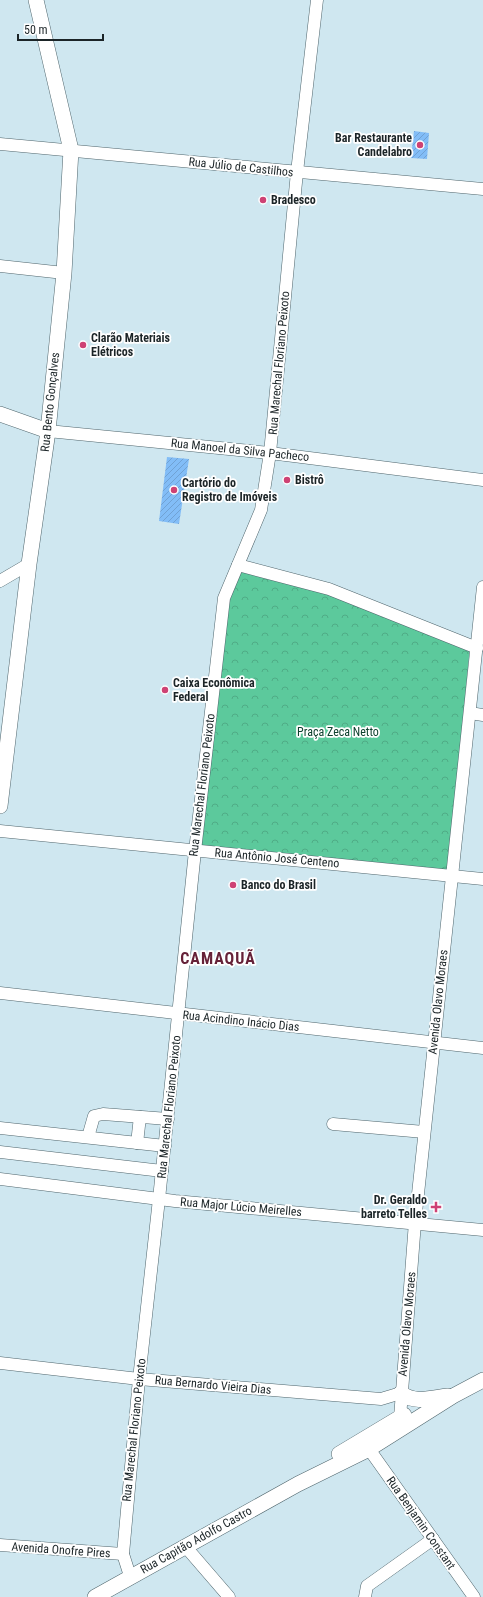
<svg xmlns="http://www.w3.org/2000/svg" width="483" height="1597" font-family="'Roboto Condensed',sans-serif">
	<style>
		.park { fill: url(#park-crowns) }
		.building { fill: url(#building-hatch) }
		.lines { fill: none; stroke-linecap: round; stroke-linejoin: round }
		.minor-casing { stroke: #4f656c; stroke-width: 13 }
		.major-casing { stroke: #4f656c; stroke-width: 16 }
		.minor { stroke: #fff; stroke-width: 12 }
		.major { stroke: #fff; stroke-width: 15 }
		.poi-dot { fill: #ce4274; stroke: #fff; stroke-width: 1.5 }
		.labels { text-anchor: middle; stroke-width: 3.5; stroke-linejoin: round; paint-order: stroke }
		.poi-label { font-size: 12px; font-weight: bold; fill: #1b2427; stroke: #fff; text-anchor: start }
		.street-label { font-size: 12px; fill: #1b2427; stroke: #fff }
		.park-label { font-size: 12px; fill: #0d412e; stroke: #fff }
		.district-label { font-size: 16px; font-weight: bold; letter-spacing: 1px; fill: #652138; stroke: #fff }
	</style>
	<defs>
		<pattern id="park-crowns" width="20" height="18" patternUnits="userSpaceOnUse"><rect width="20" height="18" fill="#5cc99c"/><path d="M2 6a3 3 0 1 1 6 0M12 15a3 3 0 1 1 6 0" fill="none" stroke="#4fac86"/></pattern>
		<pattern id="building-hatch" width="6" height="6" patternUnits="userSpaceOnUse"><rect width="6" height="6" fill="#82bdf7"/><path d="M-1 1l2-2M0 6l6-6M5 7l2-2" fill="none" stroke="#70a2d4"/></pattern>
	</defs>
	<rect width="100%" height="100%" fill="#cfe7f0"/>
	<polygon class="park" points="240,570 329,594 470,645 450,872 200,847 229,597"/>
	<g class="building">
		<polygon points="414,131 429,133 427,159 411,158"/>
		<polygon points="167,457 189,459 179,524 159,521"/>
	</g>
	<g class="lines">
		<defs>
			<g id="minor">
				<polyline points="0,144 483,189"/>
				<polyline points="0,266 64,273"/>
				<polyline points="48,431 270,453 483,480"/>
				<polyline points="238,565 329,589 477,648"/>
				<polyline points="0,581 29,564"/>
				<polyline points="470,713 483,715"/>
				<polyline points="0,831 483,879"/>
				<polyline points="0,993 483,1048"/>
				<polyline points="333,1124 424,1132"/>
				<polyline points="0,1128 165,1146"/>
				<polyline points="88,1137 94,1116 103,1114 168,1119"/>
				<polyline points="137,1143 140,1117"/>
				<polyline points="0,1152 162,1171"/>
				<polyline points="0,1179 175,1201 483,1230"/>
				<polyline points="0,1363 139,1379 381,1399 401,1393"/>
				<polyline points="400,1418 415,1222 483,587"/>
				<polyline points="369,1449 474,1597"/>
				<polyline points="0,1545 123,1554"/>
				<polyline points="185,1546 229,1597"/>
				<polyline points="130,1576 123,1554 139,1379 159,1199 195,851 224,598 261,510 270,453 297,172 317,0"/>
				<polyline points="365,1597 367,1586 433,1539"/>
			</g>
			<g id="major">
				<polyline points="0,414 48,431"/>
				<polyline points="0,806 29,564 48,431 64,273 71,150 36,0"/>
				<path d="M401,1393C415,1404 431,1398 448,1396"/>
				<polyline points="339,1454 404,1415"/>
				<polyline points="95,1597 298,1484 369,1449 453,1396 483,1380"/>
			</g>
		</defs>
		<use href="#minor" class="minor-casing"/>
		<use href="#major" class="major-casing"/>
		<use href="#minor" class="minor"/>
		<use href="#major" class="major"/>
	</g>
	<g class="poi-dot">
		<circle cx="420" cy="145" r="4"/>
		<circle cx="263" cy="200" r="4"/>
		<circle cx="83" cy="345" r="4"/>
		<circle cx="287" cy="480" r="4"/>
		<circle cx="174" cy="490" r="4"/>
		<circle cx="165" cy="690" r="4"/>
		<circle cx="233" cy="885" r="4"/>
		<path d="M434 1201h4v4h4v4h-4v4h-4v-4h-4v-4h4z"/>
	</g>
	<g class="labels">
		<g class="poi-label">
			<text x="412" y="142" text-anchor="end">Bar Restaurante<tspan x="412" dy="14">Candelabro</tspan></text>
			<text x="271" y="204">Bradesco</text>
			<text x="91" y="342">Clarão Materiais<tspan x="91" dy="14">Elétricos</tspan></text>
			<text x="295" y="484">Bistrô</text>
			<text x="182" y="487">Cartório do<tspan x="182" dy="14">Registro de Imóveis</tspan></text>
			<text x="173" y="687">Caixa Econômica<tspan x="173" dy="14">Federal</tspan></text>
			<text x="241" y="889">Banco do Brasil</text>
			<text x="427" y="1204" text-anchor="end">Dr. Geraldo<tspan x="427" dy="14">barreto Telles</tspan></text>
		</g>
		<g class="street-label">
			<text transform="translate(241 167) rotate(6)" y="4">Rua Júlio de Castilhos</text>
			<text transform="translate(279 363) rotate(-85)" y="4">Rua Marechal Floriano Peixoto</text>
			<text transform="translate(50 402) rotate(-84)" y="4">Rua Bento Gonçalves</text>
			<text transform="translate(240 450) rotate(6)" y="4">Rua Manoel da Silva Pacheco</text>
			<text transform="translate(202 785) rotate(-83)" y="4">Rua Marechal Floriano Peixoto</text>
			<text transform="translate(277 858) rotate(5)" y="4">Rua Antônio José Centeno</text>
			<text transform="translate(438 1002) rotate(-84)" y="4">Avenida Olavo Moraes</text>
			<text transform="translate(241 1021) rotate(6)" y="4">Rua Acindino Inácio Dias</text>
			<text transform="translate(169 1107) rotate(-84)" y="4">Rua Marechal Floriano Peixoto</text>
			<text transform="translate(241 1207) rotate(5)" y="4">Rua Major Lúcio Meirelles</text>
			<text transform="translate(407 1324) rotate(-85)" y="4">Avenida Olavo Moraes</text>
			<text transform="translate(213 1385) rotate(5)" y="4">Rua Bernardo Vieira Dias</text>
			<text transform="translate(134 1430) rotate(-84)" y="4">Rua Marechal Floriano Peixoto</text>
			<text transform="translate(421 1523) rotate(55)" y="4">Rua Benjamin Constant</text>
			<text transform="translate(196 1540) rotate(-29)" y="4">Rua Capitão Adolfo Castro</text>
			<text transform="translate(61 1550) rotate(4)" y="4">Avenida Onofre Pires</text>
		</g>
		<g class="park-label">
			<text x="338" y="736">Praça Zeca Netto</text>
		</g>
		<g class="district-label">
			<text x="218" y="964">CAMAQUÃ</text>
		</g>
	</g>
	<path d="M18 34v6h85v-6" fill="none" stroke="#1b2427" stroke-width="2"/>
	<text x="24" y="34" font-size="12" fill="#1b2427" stroke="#ffffff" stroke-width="3" paint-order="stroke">50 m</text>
</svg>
